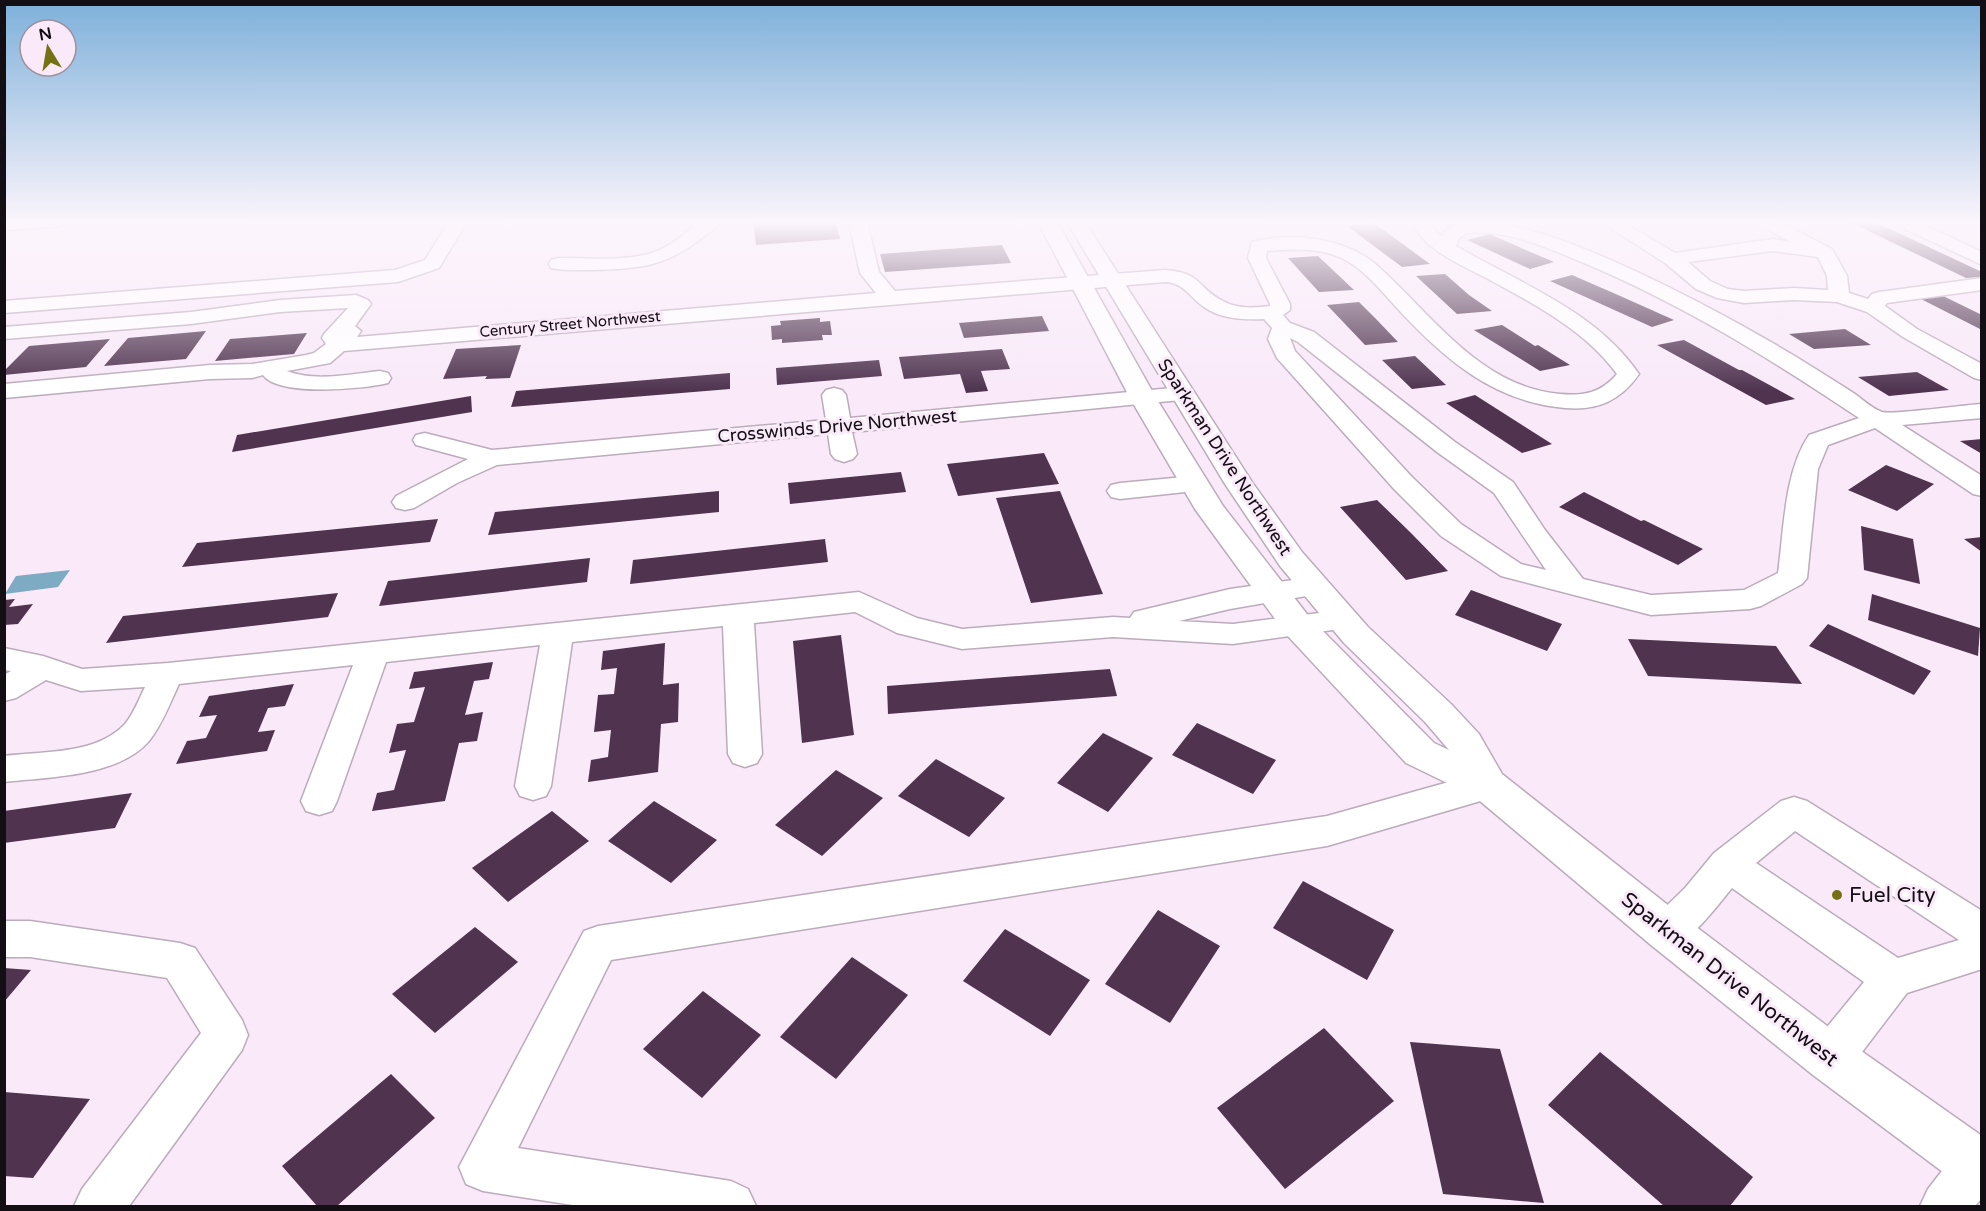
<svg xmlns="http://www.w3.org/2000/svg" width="1986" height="1211" font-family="'Varela Round',sans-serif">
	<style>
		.water { fill: #7eabc4 }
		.building { fill: #4f334f }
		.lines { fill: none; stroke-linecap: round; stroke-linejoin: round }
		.minor-casing { stroke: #bbabbb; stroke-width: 3 }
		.major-casing { stroke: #bbabbb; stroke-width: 3 }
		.minor { fill: #fff; fill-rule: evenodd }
		.major { fill: #fff; fill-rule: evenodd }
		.poi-dot { fill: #747114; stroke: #f9e9f9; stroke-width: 2 }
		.labels { text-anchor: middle; stroke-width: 6; stroke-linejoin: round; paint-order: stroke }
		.far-street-label { font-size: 15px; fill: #130e13; stroke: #f9e9f9 }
		.street-label { font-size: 18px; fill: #130e13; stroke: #f9e9f9 }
		.near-poi-label { font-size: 21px; fill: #130e13; stroke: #f9e9f9; text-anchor: start }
		.near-street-label { font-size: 21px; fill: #130e13; stroke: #f9e9f9 }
	</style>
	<rect width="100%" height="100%" fill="#f9e9f9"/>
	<polygon class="water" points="70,570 58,587 5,594 16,576"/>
	<g class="building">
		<polygon points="753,222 836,222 840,239 756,245"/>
		<polygon points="1850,222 1875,222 1982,272 1982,277 1966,278"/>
		<polygon points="1374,223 1430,264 1402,267 1347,226"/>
		<polygon points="1490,234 1519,247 1554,262 1530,269 1467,240"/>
		<polygon points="1002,245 1011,263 885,272 880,254"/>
		<polygon points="1318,256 1354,290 1319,292 1288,258"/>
		<polygon points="1445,274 1469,295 1492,311 1457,314 1416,276"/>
		<polygon points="1572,275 1618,295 1674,320 1652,327 1550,281"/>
		<polygon points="1941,295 1982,315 1982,330 1917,297"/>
		<polygon points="1359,302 1377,320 1398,342 1365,345 1327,305"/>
		<polygon points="1042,316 1049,331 964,338 959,323"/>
		<polygon points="820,318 820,322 830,321 832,335 822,335 823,340 782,343 782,339 772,340 771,326 781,325 780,321"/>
		<polygon points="1502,325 1535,346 1538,345 1570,365 1540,371 1474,330"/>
		<polygon points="1845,329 1871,345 1814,349 1789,334"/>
		<polygon points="206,331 186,359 104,366 128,338"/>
		<polygon points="307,333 294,354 215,361 230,339"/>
		<polygon points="110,339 86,367 4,375 4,371 29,346"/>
		<polygon points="1684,340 1739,370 1742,370 1795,399 1766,405 1657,345"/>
		<polygon points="521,345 510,378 485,379 487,376 443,379 456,349"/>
		<polygon points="1002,349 1010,369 981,371 988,391 966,393 960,374 904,379 899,357"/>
		<polygon points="1415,356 1446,385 1412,389 1382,360"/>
		<polygon points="879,360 882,376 777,385 776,368"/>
		<polygon points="1917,372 1949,390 1889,396 1858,377"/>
		<polygon points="730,373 730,389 511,407 516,391"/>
		<polygon points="1475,395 1552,444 1522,453 1446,403"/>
		<polygon points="471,396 472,412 232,452 237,435"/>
		<polygon points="1982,439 1982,454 1960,441"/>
		<polygon points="1044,453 1059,484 958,496 947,464"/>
		<polygon points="1886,465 1934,484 1897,511 1848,490"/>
		<polygon points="901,472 906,492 790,504 788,483"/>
		<polygon points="719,491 719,512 488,535 495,512"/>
		<polygon points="1060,491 1103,594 1031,603 996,498"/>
		<polygon points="1584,492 1641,521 1644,520 1703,549 1678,565 1559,507"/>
		<polygon points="1377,500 1411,533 1448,571 1406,580 1340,507"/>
		<polygon points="438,519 430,542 182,567 197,543"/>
		<polygon points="1861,526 1913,539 1920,584 1864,570"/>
		<polygon points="1982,537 1982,552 1964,539"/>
		<polygon points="825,539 828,562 630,584 633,560"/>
		<polygon points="590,558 587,582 379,606 388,581"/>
		<polygon points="1471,590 1562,624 1547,651 1455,615"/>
		<polygon points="338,593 328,617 106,643 123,616"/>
		<polygon points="1872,594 1980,628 1978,656 1868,620"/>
		<polygon points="15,599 9,607 33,604 18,624 4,625 4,600"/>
		<polygon points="1828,624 1931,671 1914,695 1809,646"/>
		<polygon points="841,635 854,735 802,743 793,641"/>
		<polygon points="1628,639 1776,646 1802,684 1648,676"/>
		<polygon points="665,643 663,685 679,683 678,722 661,724 658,772 588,782 591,760 608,757 611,730 594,732 598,695 614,694 617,668 601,670 603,651"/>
		<polygon points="493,662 489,679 474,681 465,715 483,712 477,741 459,743 445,801 372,811 377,793 394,790 406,750 389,753 397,724 414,722 425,687 409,689 414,672"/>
		<polygon points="1110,669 1117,696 888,714 887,686"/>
		<polygon points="294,684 285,706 268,708 258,732 275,730 267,751 176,764 187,741 206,738 217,715 199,717 209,696"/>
		<polygon points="1197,723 1276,760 1253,794 1172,755"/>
		<polygon points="1103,733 1153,758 1108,812 1057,783"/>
		<polygon points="936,759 1005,798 969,837 898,796"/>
		<polygon points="836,770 883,798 822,856 775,825"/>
		<polygon points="132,793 115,828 4,843 4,811"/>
		<polygon points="654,801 717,840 671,883 608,841"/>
		<polygon points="552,811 589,841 508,902 472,868"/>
		<polygon points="1303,881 1394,930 1367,980 1273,928"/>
		<polygon points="1158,910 1220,946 1170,1023 1105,984"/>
		<polygon points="475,927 518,962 435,1033 392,994"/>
		<polygon points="1005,929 1090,980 1050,1036 963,981"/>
		<polygon points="852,957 908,995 836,1079 780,1037"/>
		<polygon points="4,968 31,970 4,1002"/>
		<polygon points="703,991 761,1035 702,1098 643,1049"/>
		<polygon points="1324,1028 1394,1101 1285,1189 1217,1108"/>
		<polygon points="1410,1042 1500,1049 1544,1203 1443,1194"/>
		<polygon points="1600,1052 1753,1177 1730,1206 1664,1206 1548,1105"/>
		<polygon points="391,1074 435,1118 337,1206 317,1206 282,1166"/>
		<polygon points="4,1092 90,1099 33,1178 4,1176"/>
	</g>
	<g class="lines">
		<defs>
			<g id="minor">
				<polygon points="4,222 62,222 59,226 53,227 4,230"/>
				<polygon points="449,222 467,222 439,268 398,282 4,313 4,301 395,270 425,260"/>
				<path d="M700,222H720C715,229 706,235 699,240C665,267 635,269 593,270C580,270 565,271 551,268L549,264L551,260L558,258C587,258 631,262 657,251C673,245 687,232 700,222Z"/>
				<path d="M849,222H867L879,272L895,291L1165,270C1204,273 1196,288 1223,301C1237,309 1254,308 1270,306V304L1248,258L1252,242C1291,232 1341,237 1373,262C1430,311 1478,387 1560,394C1584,396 1601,393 1617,374C1585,330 1534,304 1488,279C1462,265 1428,252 1414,226L1417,222H1436L1432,227L1441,236C1485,176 1743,325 1793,355C1814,368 1835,381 1855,394C1863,400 1873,409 1882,412C1892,415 1965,405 1982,404V418L1902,425L1982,476V496L1973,494L1875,428L1828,445L1818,469L1807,578L1802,584L1761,606L1750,609L1651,615L1501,576L1441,536L1394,489L1277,358L1268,339L1272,328L1264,319C1244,320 1220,319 1204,307C1189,297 1185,283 1165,282L344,351L330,363L287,371C316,382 350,374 380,371L388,373L391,378L388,383C364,389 279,397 263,375L252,378L210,379L4,398V384L210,365L252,364L306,355L314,353L326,344L322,338L324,334L348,308L280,312L191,324L4,339V327L191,312L280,300L356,295L368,300L371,304L355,326L361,331L357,337L876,293L860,273ZM1466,233C1508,229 1547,248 1584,263C1682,304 1771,359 1859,418L1809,435C1784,472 1784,530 1778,573L1744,590L1651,595L1583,579L1545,530L1513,482L1455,442L1314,332L1290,323L1283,315L1290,310V304L1266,258L1267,251C1293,249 1324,247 1347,261C1367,272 1382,292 1397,308C1444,359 1494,402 1565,408C1598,411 1621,400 1639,374C1596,311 1521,284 1456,246L1459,238ZM1290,338L1298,342L1437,452L1494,493L1546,570L1521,564L1461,524L1412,477L1295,351Z"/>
				<path d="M1601,222H1622L1675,253L1773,239L1791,242L1761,226L1758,222H1780L1832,249L1847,276L1849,293L1868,299L1872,294L1879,292L1982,278V290L1887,303L1885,306L1917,329L1982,364V380L1974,378L1903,337L1867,312L1837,302L1794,300L1744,303L1717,298L1696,289L1665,263ZM1773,251L1818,257L1827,276L1828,290L1794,288L1744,291L1728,289L1710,281L1688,262Z"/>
				<polygon points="1896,222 1918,222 1982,252 1982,265 1899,226"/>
				<polygon points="1183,387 1191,389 1195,394 1191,399 852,432 857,454 853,459 844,462 835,459 831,454 828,434 497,465 457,483 414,508 405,510 396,508 392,502 396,496 468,459 416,445 413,440 416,435 425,433 492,450 826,420 822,395 826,390 834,388 842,390 846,395 850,418"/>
				<polygon points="1195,476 1204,478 1208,484 1204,490 1120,499 1111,497 1107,491 1111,485 1120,483"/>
				<path d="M1314,577L1324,579L1329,586L1324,593L1230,609L1179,621L1233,624L1343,610L1354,613L1358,620L1354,627L1233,644L1113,637L962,649L897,633L855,612L754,623L762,754L757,763L745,767L733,763L728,754L723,626L572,642L551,786L546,796L533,800L520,796L515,786L540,645L386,662L337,801L332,811L319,815L306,811L301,801L353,665L179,684C170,703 162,725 149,741C118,777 48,777 4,782V756C43,751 96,755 125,724C134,713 139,699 145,687L81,691L46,680L16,698L4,701V675L11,671L4,670V648L43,656L82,669L168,663L859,592L917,618L962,629L1113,617L1130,618L1134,612L1230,589Z"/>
				<polygon points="1488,771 1501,775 1506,785 1501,795 1327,846 611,960 518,1148 731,1181 748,1189 756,1206 579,1206 483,1191 466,1184 459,1167 584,931 598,926 1327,816"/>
				<path d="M1794,797L1807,801L1982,911V969L1907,993L1846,1073L1830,1079L1814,1073L1808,1058L1814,1043L1864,982L1732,888C1720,902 1686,949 1666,948C1662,948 1656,945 1653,943L1647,931L1653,919L1685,888L1714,853L1781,801ZM1795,831L1959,940L1898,958L1756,863Z"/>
				<polygon points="4,921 30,921 180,943 195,948 242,1020 248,1035 242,1050 129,1206 74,1206 82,1189 201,1033 167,978 30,957 4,957"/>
				<polygon points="1982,1134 1982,1198 1975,1206 1920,1206 1928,1189 1965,1141"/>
			</g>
			<polygon id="major" points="1038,222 1057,222 1156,398 1223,506 1310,618 1434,743 1449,750 1425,722 1344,643 1280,566 1225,484 1067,222 1085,222 1252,482 1302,552 1368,627 1451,704 1479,734 1502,774 1683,917 1847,1041 1982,1136 1982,1194 1963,1187 1813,1075 1651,945 1474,796 1406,763 1286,634 1195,509 1130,398"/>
		</defs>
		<use href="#minor" class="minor-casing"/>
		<use href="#major" class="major-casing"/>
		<use href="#minor" class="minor"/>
		<use href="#major" class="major"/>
	</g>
	<linearGradient id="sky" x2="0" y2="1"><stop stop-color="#7db0da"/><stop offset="0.57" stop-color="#fcf5fc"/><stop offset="1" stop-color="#fcf5fc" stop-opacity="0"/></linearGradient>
	<rect width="1986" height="391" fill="url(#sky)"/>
	<circle class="poi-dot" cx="1837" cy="895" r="6"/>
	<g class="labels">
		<g class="far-street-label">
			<text transform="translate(570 324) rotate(-5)" y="5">Century Street Northwest</text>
		</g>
		<g class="street-label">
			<text transform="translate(837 426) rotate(-5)" y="6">Crosswinds Drive Northwest</text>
			<text transform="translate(1225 457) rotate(57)" y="6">Sparkman Drive Northwest</text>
		</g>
		<g class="near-poi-label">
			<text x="1849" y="902">Fuel City</text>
		</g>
		<g class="near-street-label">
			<text transform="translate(1730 979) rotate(38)" y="7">Sparkman Drive Northwest</text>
		</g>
	</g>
	<rect width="1986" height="1211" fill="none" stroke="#130e13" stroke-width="12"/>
	<g transform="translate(48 48) rotate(349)"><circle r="28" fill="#f9e9f9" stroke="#9d919d" stroke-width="1.5"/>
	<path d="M0-4.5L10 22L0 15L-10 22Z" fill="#747114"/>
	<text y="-9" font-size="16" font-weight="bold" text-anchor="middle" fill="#130e13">N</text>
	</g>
</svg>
